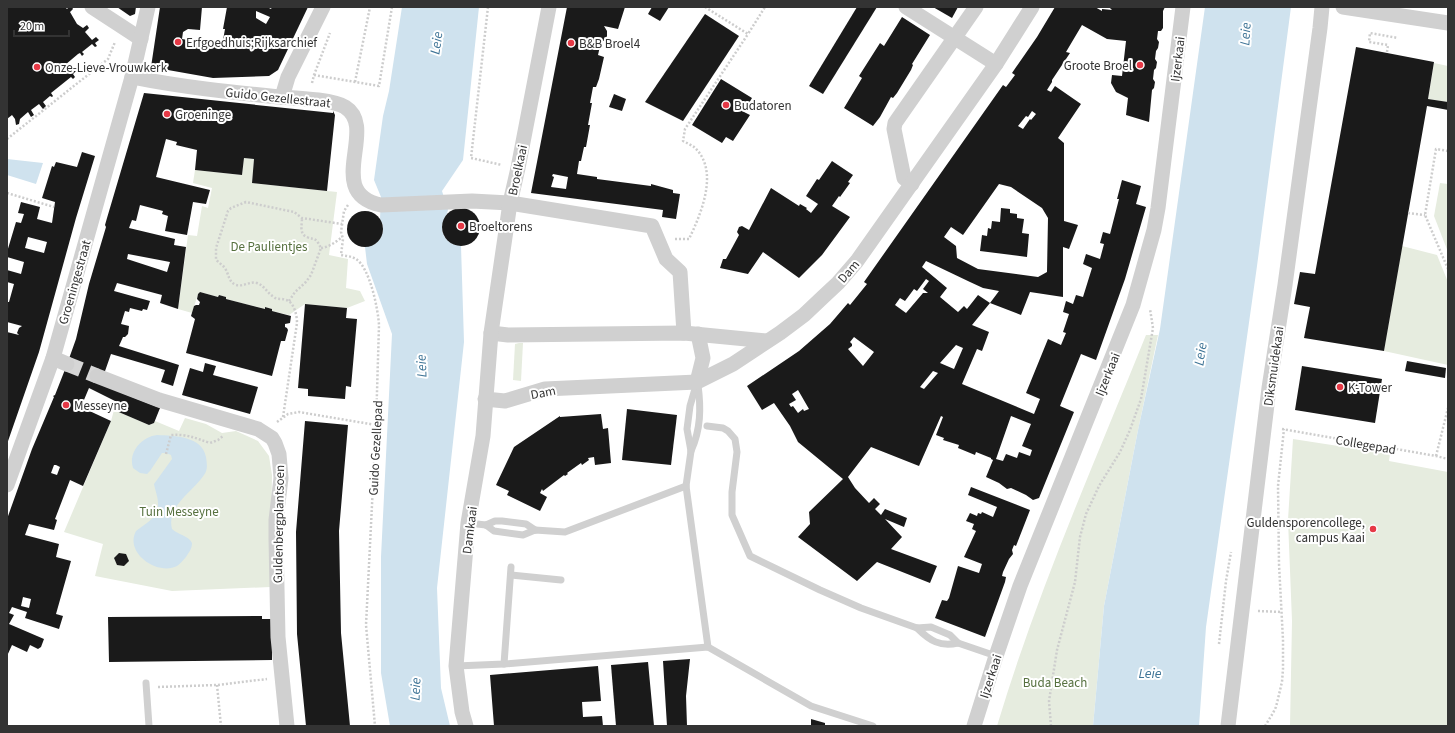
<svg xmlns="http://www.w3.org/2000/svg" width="1455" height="733" font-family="'Source Sans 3',sans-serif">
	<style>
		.green { fill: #e6ecdf }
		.water { fill: #cfe2ee }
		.building { fill: #1a1a1a; fill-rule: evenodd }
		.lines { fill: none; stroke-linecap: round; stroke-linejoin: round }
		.street-tunnel { stroke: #d6d6d6; stroke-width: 15; stroke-dasharray: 15 8; stroke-linecap: butt }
		.path { stroke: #cdcdcd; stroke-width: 2.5; stroke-dasharray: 2 2; stroke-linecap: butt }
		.lane { stroke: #d0d0d0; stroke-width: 7 }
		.street { stroke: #d0d0d0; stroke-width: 15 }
		.poi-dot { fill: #e63946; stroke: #fff; stroke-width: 1.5 }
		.labels { text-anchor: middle; stroke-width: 4; stroke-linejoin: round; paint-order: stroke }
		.poi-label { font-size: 13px; fill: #333; stroke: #fff; text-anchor: start }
		.street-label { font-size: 13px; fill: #333; stroke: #fff }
		.park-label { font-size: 13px; fill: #56703f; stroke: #fff }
		.water-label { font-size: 14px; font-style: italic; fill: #3f7597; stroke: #fff }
	</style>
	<rect width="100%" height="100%" fill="#fff"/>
	<g class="green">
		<polygon points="1434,63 1448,66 1448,102 1428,99"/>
		<polygon points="244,158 254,159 252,183 337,192 329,255 348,259 346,288 360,291 365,301 347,308 305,304 289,315 272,311 272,309 265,307 265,309 226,299 226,297 219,295 218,297 200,292 198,294 192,313 178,309 188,235 197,236 202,206 208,208 212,188 193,183 195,170 242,175"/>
		<polygon points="1440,183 1448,184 1448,252 1434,216"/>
		<polygon points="1402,246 1437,255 1448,282 1448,365 1384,351"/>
		<path d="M1146,335H1158L1137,435L1104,606L1093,726H997C1037,592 1094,464 1146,335Z"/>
		<polygon points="519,343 523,343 521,381 513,380 515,344"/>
		<polygon points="114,410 149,425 154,423 155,421 179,431 185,418 206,424 222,433 236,431 258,441 269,456 272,475 270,587 172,591 95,576 103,544 64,532 111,421"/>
		<polygon points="1293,439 1390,454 1389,461 1448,472 1448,726 1290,726 1292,621 1288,520"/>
	</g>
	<g class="water">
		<path d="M402,7H479L463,160L442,191L448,210C447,215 444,218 443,222C439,235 448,245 461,246L464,342L437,588L441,688L450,726H390L381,673V557L392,334L367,264L365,247L375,244L380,239L383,232V225L380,219L381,197L374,180L383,116L389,91Z"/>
		<polygon points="1205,7 1291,7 1257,266 1206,627 1199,726 1093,726 1104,606 1138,430 1160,329"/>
		<polygon points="7,159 43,163 36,184 7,175"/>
		<path d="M157,435C175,436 202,436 206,457C207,464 208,470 204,475C193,492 166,506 172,529C178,535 188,535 192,543C192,549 189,552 186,557C183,560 180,564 177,566C158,576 124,553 136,531C146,523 159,518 158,503C158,497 155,490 154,484L172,459L171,455L166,453H162L150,471L147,474L140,473L133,468C128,453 141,437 157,435Z"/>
	</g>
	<g class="building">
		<polygon points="7,7 65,7 67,9 69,7 72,7 73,9 70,12 77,24 83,28 87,25 89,28 85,32 92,40 96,37 99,40 95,43 97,46 95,47 92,44 82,52 84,54 82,56 80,53 78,54 65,65 72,72 74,70 76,71 73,74 75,77 73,79 71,77 51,93 53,96 52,97 50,96 43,102 46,106 43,109 39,104 31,110 34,115 31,117 28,112 20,119 19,124 16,125 15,119 12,115 7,119"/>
		<polygon points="117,7 136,7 135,14 130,16"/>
		<path d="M160,7H202L200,30L188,29L183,32L182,39L222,46L225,29H223L227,7H267L271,9L272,7H308L278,70L269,76L213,78L151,67ZM256,11L270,17L266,24L256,18Z"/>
		<path d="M567,7H625L618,29L604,26L607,31V36L605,40L601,42L598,55L604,57L599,79L596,87H593L590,103H592L588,125H590L586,147H584L581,161H579L577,174L597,177V179L651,186V184L673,190V193L680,194L676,219L662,217L663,210L531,193ZM553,174L568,177L566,189L551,187L554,177L552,176Z"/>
		<polygon points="652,7 669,7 660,21 648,14"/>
		<polygon points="857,7 877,7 823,94 809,86"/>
		<polygon points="933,7 958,7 952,18"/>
		<path d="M1055,7H1095L1102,11V9L1112,10L1109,7H1165L1163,11V28L1161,31H1158L1157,39L1159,42L1158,48L1156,51L1155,59L1157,62L1156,68L1154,70L1153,79L1155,82L1154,88L1152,90L1149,122L1126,115L1128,98L1116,92L1111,83L1112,75L1122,76L1126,41L1107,39L1082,25L1066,52L1070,53L1052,80V82L1047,90L1051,92L1055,86L1081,104L1058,138L1064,143V221L1078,225L1069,249L1063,247V297L1030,292L1021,315L990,303L999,291L983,288L970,282L926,261L922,267L947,288L940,297L958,312L964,306L967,309L978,295L990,303L972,325L989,332L982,351L977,349L962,384L1034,414L1040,399L1026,393L1048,339L1061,345L1066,333L1063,332L1069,314L1063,312L1066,301L1073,304L1076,295L1083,297L1092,268L1083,264L1086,254L1100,259L1104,244L1100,243L1103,232L1110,234L1119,199H1117L1122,180L1141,186L1136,204L1146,207L1125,279L1096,360L1081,354L1060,406L1074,412L1039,498L1033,500L1026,495L1011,488L1007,489L999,483L986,477L993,460L991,459V458L976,452L975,455L958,448L959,445L943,440L944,438L936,435L943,417L941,416L919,466L871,447L848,477L855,488L869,503L874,498L880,504L875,509L881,515L885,509L907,518L904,527L885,519L902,537L891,549L937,566L930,583L877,562L857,581L798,537L810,524L809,512L843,479L798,442L790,426L774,403L762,410L747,386L799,351L830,324L848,303L850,305L867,284L864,282L1003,85L1006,87L1015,75L1012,73L1037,37ZM1032,111L1036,114L1031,120L1030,119L1023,129L1018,126L1026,116L1028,117ZM999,184L1011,187L1042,208L1048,218L1047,272L1038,277L978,269L957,258L956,246L944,237L951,227L963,235ZM926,279L929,281L923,289L928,293H923L906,313L895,305L900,298L905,301L914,289L917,291ZM854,337L874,352L863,366L848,349L852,346V344L850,342ZM956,345L963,348L954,369L940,363ZM933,371L938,373L924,389L920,387ZM798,390L809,409L804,411L803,409L798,413L793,406L791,407L789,404L796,400L792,394ZM1011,416L1031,424L1022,446L1032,450L1030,456L1019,452L1017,458L1006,454L1003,461L996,459Z"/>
		<polygon points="705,14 739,36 683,121 645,102"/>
		<polygon points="902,17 930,35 912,64 913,65 911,70 897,93 893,98 891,97 880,117 873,126 844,108 862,78 859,76 880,43 884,46"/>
		<polygon points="1356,47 1434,62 1428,99 1448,102 1448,110 1427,106 1384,351 1304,338 1310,307 1294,304 1300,272 1315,274"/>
		<polygon points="721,79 752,98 744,112 750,115 733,141 726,137 722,143 692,125"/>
		<path d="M144,93L333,113V111L335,115L327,191L252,183L254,159L244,158L242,175L195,170L197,150L176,145L177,142L166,139L156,177L210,190L206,204L193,202L187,235L165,231L168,216L162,214L163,211L140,205L136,221L132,220L129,228L175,239L174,245L186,247L178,309L160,303L162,295L117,283L114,291L150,301L147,310L143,309L142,311L130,308L129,312L125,311L121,324L129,326L128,334L125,337H123L119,346L179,365L173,386L161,382L165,370L111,354L104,374L122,393L160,408L154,423L149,425L114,410L117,402L89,388L81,407L111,421L83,486L70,480L55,519L57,520L54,530L29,524L25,535L59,544L56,557L71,561L56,614L63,616L59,629L25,618L27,612L12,607L9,613L14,615L9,624L44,639L41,647L38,649L30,645L27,652L12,645L7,656V519L32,449L54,397L53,396L55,395L66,367L76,339L89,284L106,227L105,225L107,218ZM128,254L170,262L167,272L127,259ZM54,465H56L60,467L57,475L51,473ZM23,597L31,599L29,608L21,606Z"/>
		<polygon points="614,94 626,99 622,111 609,107"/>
		<path d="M82,152L95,156L76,218L39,352L7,444V332L19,335L17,333L19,328L22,326L7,322V302H9L14,284L7,282V270L21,274L24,262L7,257V252L16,222L21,223L24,214L18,213L21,202L40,207L37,219L52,223L55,202L42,198L52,166L54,167L56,162L77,167ZM28,237L47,242L44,253L25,248Z"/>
		<polygon points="832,161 853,175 848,182 850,183 840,197 839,196 832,206 850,217 822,255 799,278 763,252 748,274 720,268 723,259 726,259 739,235 737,232 739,227 742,226 749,230 771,188 799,206 800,204 807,208 806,209 811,213 818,204 806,196 817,179 819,180"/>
		<polygon points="1001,208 1010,209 1010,213 1017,214 1017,218 1024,219 1022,233 1029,234 1027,257 980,251 982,235 987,236 988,228 991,229 992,221 1000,222"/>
		<circle cx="461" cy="227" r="19"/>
		<circle cx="365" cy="229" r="18"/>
		<polygon points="200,292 218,297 219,295 226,297 226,299 265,309 265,307 272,309 272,311 291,316 290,323 285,324 285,327 287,328 288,330 285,341 281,341 272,376 186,353 195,319 191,316 194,306 196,305 199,305 200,302 197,299 198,294"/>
		<polygon points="305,304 347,308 346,318 357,319 351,387 346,386 345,399 308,396 308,389 298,388"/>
		<polygon points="1407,361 1446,368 1445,378 1405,371"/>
		<polygon points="205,363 216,366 213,375 258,387 250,414 182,395 190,368 203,372"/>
		<polygon points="1302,366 1382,379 1375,423 1295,410"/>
		<polygon points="627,409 677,415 671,465 622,460"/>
		<polygon points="601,414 603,429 608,428 611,463 595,465 594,457 588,458 589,460 582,465 581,463 567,473 568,474 565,476 564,475 543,491 542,489 540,493 547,497 540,511 507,495 509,491 496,485 514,447 560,416 560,417"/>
		<polygon points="305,421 348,425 339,531 341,633 350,726 306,726 297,634 296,532"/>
		<polygon points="971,487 1030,510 1016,546 1014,545 1012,550 1013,554 1009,559 1003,572 1002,576 1006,577 1005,582 985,637 935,618 942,600 947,601 949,598 958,566 979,573 982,564 964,557 976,531 972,529 974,524 966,521 970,513 977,516 978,513 981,514 982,512 993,517 997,507 968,495"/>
		<polygon points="119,553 126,554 129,561 124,566 117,565 114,558"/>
		<polygon points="262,616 262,619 272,619 272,660 109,662 108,617"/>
		<polygon points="690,659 686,696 687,726 667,726 663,661"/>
		<polygon points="648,662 654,726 616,726 611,665"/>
		<polygon points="598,666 601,701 582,702 583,717 602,716 603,726 494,726 490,675"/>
		<polygon points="811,719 825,723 825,726 811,726"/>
	</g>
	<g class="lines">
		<polyline class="street-tunnel" points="67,364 97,376"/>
		<g class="path">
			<polyline points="488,7 471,158 502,165"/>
			<polyline points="705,7 748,34 765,7"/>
			<polyline points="1387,52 1388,45 1369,42 1370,33 1398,38"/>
			<polyline points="314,75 379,86 392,7"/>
			<polyline points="355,82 370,7"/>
			<polyline points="312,83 314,75 330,33"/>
			<polyline points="7,139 108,59 115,42"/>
			<polyline points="1448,151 1436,149 1425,215 1448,269"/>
			<polyline points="7,193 54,207"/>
			<path d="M348,205L344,211L341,232L343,239L341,255C346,256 351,256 356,259C370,268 378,309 379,325L376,425L366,625L375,726"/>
			<polyline points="1408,213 1425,215"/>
			<path d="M675,239H689C701,214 720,170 694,147C691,145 687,143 683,141L685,129L748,34"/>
			<path d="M321,248C329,247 336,242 342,237"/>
			<path d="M289,301L295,292L305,283L311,275L321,248L317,241C314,238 311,239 307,237C299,234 302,225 302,218"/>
			<path d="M283,417L297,323C297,315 294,302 286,300C281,298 277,300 274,297C267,293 265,286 257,283C250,281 243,287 236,285C229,282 229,276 226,270C224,265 218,263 216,259V248L228,211L231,208L246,202L294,212L302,218L342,224"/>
			<polyline points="277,422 288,414 299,412 376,425"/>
			<polyline points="1282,429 1436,456 1448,459"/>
			<path d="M166,454L171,435C188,434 195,438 210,443L218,440L223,436"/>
			<polyline points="1436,456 1448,408"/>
			<polyline points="1258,611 1282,612"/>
			<polyline points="1219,644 1226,581 1231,552"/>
			<polyline points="217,685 221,726"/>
			<polyline points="158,687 217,685 267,679"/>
			<polyline points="1051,726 1049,701 1057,650 1075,582 1080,537 1086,514 1099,486 1120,452 1130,430 1141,399 1153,328 1150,309"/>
			<polyline points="1265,726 1273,713 1276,707 1282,682 1283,669 1283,640 1279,564 1278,486 1284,429"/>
		</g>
		<g class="lane">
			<polyline points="697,382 690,406 687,429 691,451 686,486 708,647"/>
			<polyline points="707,426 723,428 728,431 735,439 737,452 732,492 732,515 750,556 820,590 861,608 917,628 931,627 950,635 958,643 996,656"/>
			<path d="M691,451C701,429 701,408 698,385"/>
			<polyline points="468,523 486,525 494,531 523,535 535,530 565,532 686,486"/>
			<polyline points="486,525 495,521 502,521 526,524 535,530"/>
			<polyline points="511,575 561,580"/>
			<path d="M917,628C930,641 940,647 958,643"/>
			<polyline points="504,664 511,567"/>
			<polyline points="456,666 504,664 708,647 811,706 873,726"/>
			<polyline points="146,683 149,726"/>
		</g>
		<g class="street">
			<polyline points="92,7 141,39"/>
			<polyline points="906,7 996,64"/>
			<polyline points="1343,7 1448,23"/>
			<path d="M132,77C181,87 230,92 279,97C294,98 333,99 345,107C379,128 323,193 381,205L472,201L510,203L652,226L666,259L680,272L684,333"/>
			<polyline points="282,97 288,77 323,7"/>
			<polyline points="912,184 904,178 894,129 895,123 976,7"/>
			<polyline points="491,333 508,335 684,333 766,341"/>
			<polyline points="53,358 67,364"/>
			<polyline points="97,376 159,400 258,429 272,438 275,443 279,454 281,478 276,520 276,539 278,637 287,726"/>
			<polyline points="697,382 703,358 698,334"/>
			<polyline points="485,399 505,401 545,389 697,382 733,364 780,333 804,315 823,297 838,283 857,261 996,64 1032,7"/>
			<polyline points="7,485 53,358 132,77 148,7"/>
			<polyline points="466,726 462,712 456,666 468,523 483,436 491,333 510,203 518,168 549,7"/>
			<polyline points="974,726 996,656 1020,586 1133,305 1154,230 1158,208 1183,7"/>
			<polyline points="1228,726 1269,388 1285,285 1320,28 1322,7"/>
		</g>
	</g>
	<g class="poi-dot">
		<circle cx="178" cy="42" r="4"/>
		<circle cx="571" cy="43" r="4"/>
		<circle cx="1140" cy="65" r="4"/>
		<circle cx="37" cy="67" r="4"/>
		<circle cx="726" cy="105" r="4"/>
		<circle cx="167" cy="114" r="4"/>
		<circle cx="461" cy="226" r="4"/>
		<circle cx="1340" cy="387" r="4"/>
		<circle cx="66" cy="405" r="4"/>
		<circle cx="1373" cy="529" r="4"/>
	</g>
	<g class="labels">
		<g class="poi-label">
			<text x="186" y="47">Erfgoedhuis;Rijksarchief</text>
			<text x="579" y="48">B&amp;B Broel4</text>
			<text x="1132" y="70" text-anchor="end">Groote Broel</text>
			<text x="45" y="72">Onze-Lieve-Vrouwkerk</text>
			<text x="734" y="110">Budatoren</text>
			<text x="175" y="119">Groeninge</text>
			<text x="469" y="231">Broeltorens</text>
			<text x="1348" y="392">K-Tower</text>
			<text x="74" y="410">Messeyne</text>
			<text x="1365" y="527" text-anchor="end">Guldensporencollege,<tspan x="1365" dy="15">campus Kaai</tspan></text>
		</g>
		<g class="street-label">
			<text transform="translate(1177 59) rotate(-83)" y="5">Ijzerkaai</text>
			<text transform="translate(278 97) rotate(6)" y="5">Guido Gezellestraat</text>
			<text transform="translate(517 170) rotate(-78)" y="5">Broelkaai</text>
			<text transform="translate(848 271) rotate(-49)" y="5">Dam</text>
			<text transform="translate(74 282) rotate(-74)" y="5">Groeningestraat</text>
			<text transform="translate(1273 366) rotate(-82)" y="5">Diksmuidekaai</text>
			<text transform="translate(1107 374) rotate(-68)" y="5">Ijzerkaai</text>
			<text transform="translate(543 392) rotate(-11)" y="5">Dam</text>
			<text transform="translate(1366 444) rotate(10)" y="5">Collegepad</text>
			<text transform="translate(375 448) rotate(-87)" y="5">Guido Gezellepad</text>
			<text transform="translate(278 524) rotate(-89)" y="5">Guldenbergplantsoen</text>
			<text transform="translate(469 530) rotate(-83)" y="5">Damkaai</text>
			<text transform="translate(990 676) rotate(-72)" y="5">Ijzerkaai</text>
		</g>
		<g class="park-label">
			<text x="269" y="251">De Paulientjes</text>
			<text x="179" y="516">Tuin Messeyne</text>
			<text x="1055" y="687">Buda Beach</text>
		</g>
		<g class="water-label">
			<text transform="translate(1245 34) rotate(-86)" y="5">Leie</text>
			<text transform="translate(436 43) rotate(-82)" y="5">Leie</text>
			<text transform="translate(1200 354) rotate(-81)" y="5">Leie</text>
			<text transform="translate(421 366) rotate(-92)" y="5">Leie</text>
			<text x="1150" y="678">Leie</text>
			<text transform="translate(415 689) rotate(-88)" y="5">Leie</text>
		</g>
	</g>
	<rect width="1455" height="733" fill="none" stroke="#333333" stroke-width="16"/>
	<path d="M14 30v6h55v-6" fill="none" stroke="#333333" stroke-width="2"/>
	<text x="20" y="30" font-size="12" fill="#333333" stroke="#ffffff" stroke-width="3" paint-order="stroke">20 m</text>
</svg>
